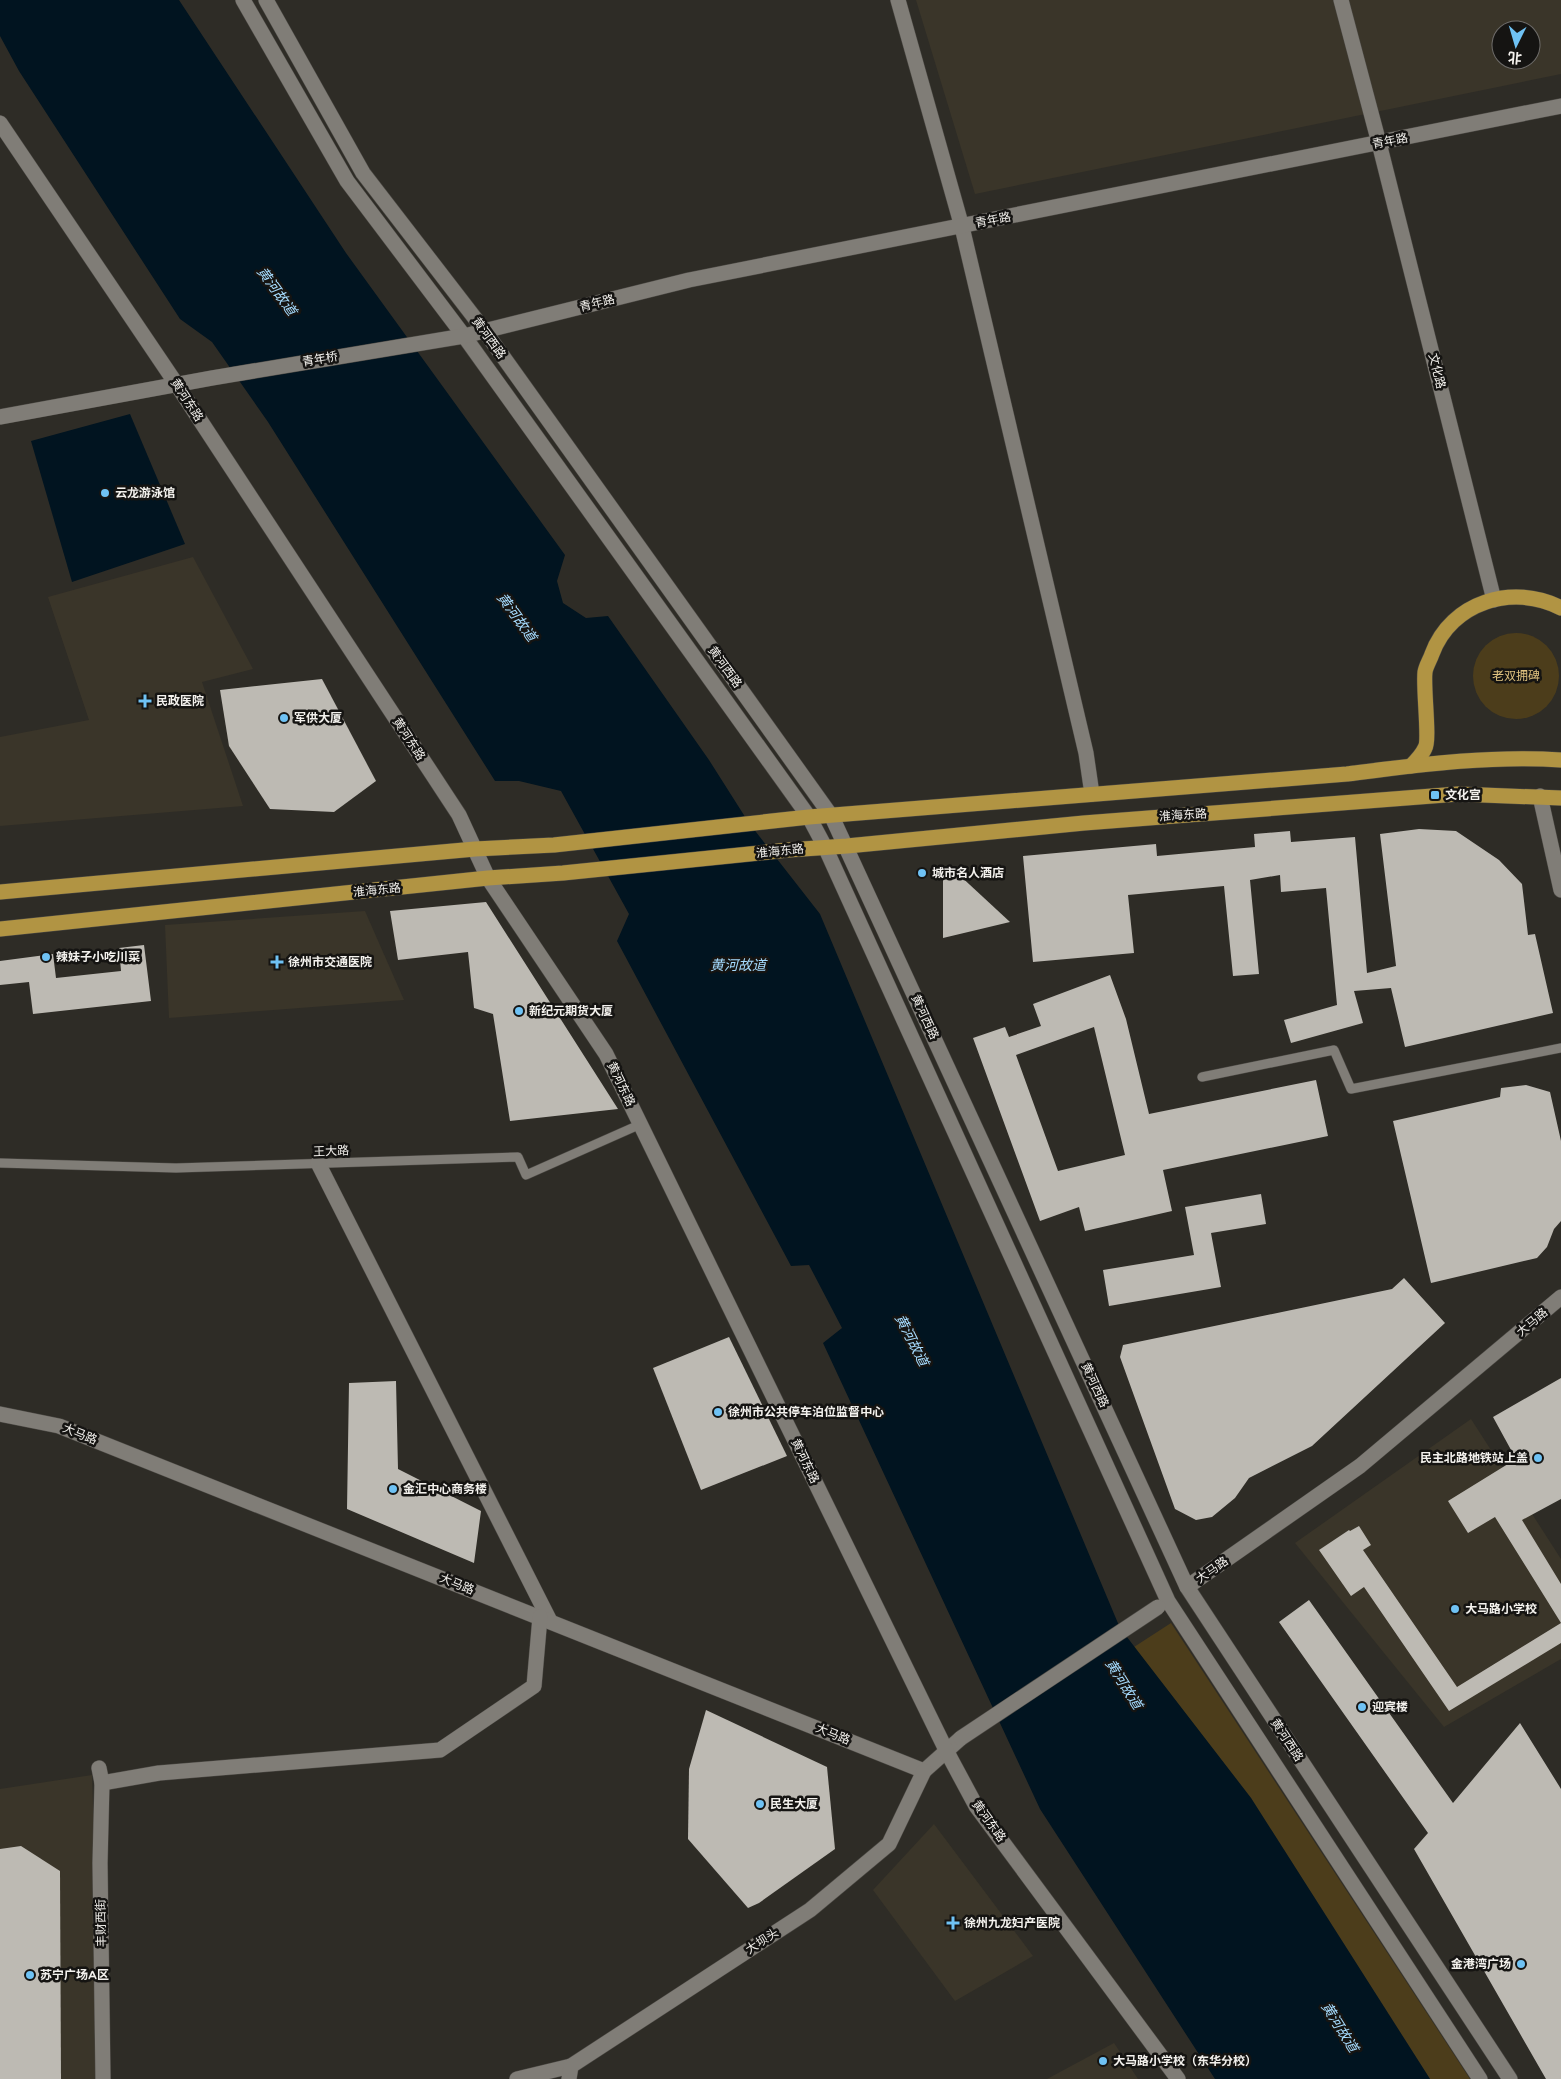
<svg xmlns="http://www.w3.org/2000/svg" width="1561" height="2079" font-family="'Varela Round','Noto Sans SC',sans-serif">
	<style>
		.built { fill: #3a3529; fill-rule: evenodd }
		.green { fill: #4c3d1b }
		.water { fill: #011420 }
		.building { fill: #bdbab3; fill-rule: evenodd }
		.lines { fill: none; stroke-linecap: round; stroke-linejoin: round }
		.lane-casing { stroke: #4b4944; stroke-width: 10 }
		.street-casing { stroke: #4b4944; stroke-width: 16 }
		.secondary-casing { stroke: #4b4944; stroke-width: 16 }
		.primary-casing { stroke: #4b4944; stroke-width: 16 }
		.lane { stroke: #807d77; stroke-width: 9 }
		.street { stroke: #807d77; stroke-width: 15 }
		.secondary { stroke: #807d77; stroke-width: 15 }
		.primary { stroke: #b19443; stroke-width: 15 }
		.street-bridge-casing { stroke: #4b4944; stroke-width: 16; stroke-linecap: butt }
		.street-bridge { stroke: #807d77; stroke-width: 15 }
		.poi-dot { fill: #6fc2f4; stroke: #151412; stroke-width: 2 }
		.labels { text-anchor: middle; stroke-width: 5; stroke-linejoin: round; paint-order: stroke }
		.street-label { font-size: 12px; fill: #f3f1ed; stroke: #151412 }
		.poi-label { font-size: 12px; font-weight: bold; fill: #f3f1ed; stroke: #151412; text-anchor: start }
		.park-label { font-size: 12px; fill: #dfc27f; stroke: #151412 }
		.water-label { font-size: 14px; font-style: italic; fill: #a6dcff; stroke: #151412 }
	</style>
	<rect width="100%" height="100%" fill="#2e2c26"/>
	<g class="built">
		<path d="M916,0H1561V74L975,194ZM1501,30H1531V60H1501Z"/>
		<polygon points="193,557 253,669 202,682 243,806 0,826 0,737 89,720 48,597"/>
		<polygon points="365,911 404,1000 169,1018 165,925"/>
		<polygon points="1471,1419 1561,1559 1561,1659 1444,1727 1295,1543"/>
		<polygon points="92,1775 102,2079 0,2079 0,1789"/>
		<polygon points="934,1824 1033,1956 955,2001 873,1890"/>
		<polygon points="1114,2043 1138,2079 1047,2079"/>
	</g>
	<g class="green">
		<circle cx="1516" cy="676" r="43"/>
		<polygon points="1171,1623 1470,2079 1430,2079 1251,1798 1134,1647"/>
	</g>
	<g class="water">
		<polygon points="0,0 179,0 346,253 565,555 557,581 563,603 586,618 608,616 709,760 749,823 820,914 1120,1628 1251,1798 1430,2079 1215,2079 1040,1809 823,1343 842,1328 809,1265 791,1266 617,941 629,914 561,791 519,781 495,781 268,422 212,342 180,319 19,71 0,36"/>
		<polygon points="130,414 185,544 72,582 31,441"/>
	</g>
	<g class="building">
		<polygon points="322,679 376,781 334,812 270,809 229,746 220,690"/>
		<polygon points="1419,829 1456,831 1499,860 1522,884 1528,935 1535,934 1553,1013 1405,1047 1391,988 1354,991 1363,1023 1291,1043 1284,1020 1337,1005 1326,888 1281,892 1280,875 1250,880 1259,974 1233,976 1224,886 1128,895 1134,953 1033,962 1023,856 1156,844 1157,856 1255,847 1254,834 1290,831 1291,842 1355,837 1367,973 1396,966 1380,834"/>
		<polygon points="956,872 1010,922 943,938 943,876"/>
		<polygon points="486,902 618,1109 510,1121 493,1014 474,1008 468,952 398,960 390,911"/>
		<polygon points="144,945 151,1001 33,1014 29,982 0,985 0,961 53,954 56,978 121,971 119,948"/>
		<path d="M1110,975L1126,1019L1149,1114L1316,1080L1328,1136L1163,1170L1172,1211L1085,1231L1079,1207L1040,1221L973,1038L1005,1027L1009,1037L1041,1026L1033,1004ZM1094,1027L1125,1155L1058,1171L1016,1055Z"/>
		<polygon points="1526,1085 1550,1092 1561,1141 1561,1221 1554,1229 1547,1247 1537,1258 1431,1283 1393,1121 1500,1097 1501,1088"/>
		<polygon points="1261,1194 1266,1224 1211,1233 1221,1287 1109,1306 1103,1270 1194,1255 1185,1207"/>
		<polygon points="1404,1278 1445,1323 1312,1446 1249,1478 1235,1498 1212,1517 1196,1520 1175,1509 1120,1357 1123,1345 1392,1289"/>
		<polygon points="729,1337 787,1456 701,1490 653,1368"/>
		<polygon points="1561,1378 1561,1499 1522,1520 1561,1584 1561,1643 1449,1711 1364,1587 1351,1596 1319,1550 1349,1530 1350,1531 1359,1526 1371,1545 1363,1550 1457,1687 1561,1623 1495,1517 1468,1533 1448,1501 1516,1459 1493,1417"/>
		<polygon points="396,1381 398,1469 481,1511 474,1563 347,1509 349,1383"/>
		<polygon points="1309,1600 1453,1803 1520,1723 1561,1789 1561,2079 1546,2079 1414,1849 1428,1833 1279,1622"/>
		<polygon points="706,1710 827,1767 835,1849 759,1903 748,1908 688,1839 689,1769"/>
		<polygon points="21,1846 60,1871 61,2079 0,2079 0,1849"/>
	</g>
	<g class="lines">
		<defs>
			<g id="lane">
				<polyline points="1202,1077 1334,1050 1351,1089 1561,1048"/>
				<polyline points="0,1163 176,1168 518,1157 526,1175 641,1124"/>
			</g>
			<g id="street">
				<polyline points="1341,0 1379,143"/>
				<polyline points="318,1163 550,1621"/>
				<polyline points="0,1414 59,1426 924,1771 961,1738"/>
				<polyline points="1187,1587 1360,1466 1561,1297"/>
				<polyline points="102,1783 159,1773 440,1750 534,1686 540,1617"/>
				<polyline points="517,2079 571,2066"/>
				<polyline points="569,2079 571,2066 810,1910 889,1844 924,1771"/>
			</g>
			<g id="secondary">
				<polyline points="243,0 347,181 464,336 809,817 825,847 1168,1601 1480,2079"/>
				<polyline points="266,0 363,173 484,330 832,817 1187,1587 1510,2079"/>
				<polyline points="898,0 962,227 1086,753 1092,794"/>
				<polyline points="0,123 177,385 459,815 488,878 606,1054 947,1752 976,1806 1178,2079"/>
				<polyline points="1379,143 1494,600"/>
				<polyline points="0,417 212,378 464,336 689,280 1561,106"/>
				<polyline points="1540,796 1561,890"/>
				<polyline points="99,1768 102,1783 100,1863 103,2079"/>
			</g>
			<g id="primary">
				<path d="M1411,766C1416,761 1422,755 1425,748C1430,740 1423,688 1425,672C1426,666 1430,660 1432,654C1451,602 1513,583 1561,608"/>
				<path d="M0,892L475,849L554,845L809,817L1347,774C1418,765 1490,755 1561,760"/>
				<polyline points="0,929 488,878 563,873 788,850 847,846 1084,823 1458,794 1561,798"/>
			</g>
		</defs>
		<use href="#lane" class="lane-casing"/>
		<use href="#street" class="street-casing"/>
		<use href="#secondary" class="secondary-casing"/>
		<use href="#primary" class="primary-casing"/>
		<use href="#lane" class="lane"/>
		<use href="#street" class="street"/>
		<use href="#secondary" class="secondary"/>
		<use href="#primary" class="primary"/>
		<defs>
			<polyline id="street-bridge" points="961,1738 1158,1607"/>
		</defs>
		<use href="#street-bridge" class="street-bridge-casing"/>
		<use href="#street-bridge" class="street-bridge"/>
	</g>
	<g class="poi-dot">
		<circle cx="105" cy="493" r="5"/>
		<path d="M142.5 693.5h5v5h5v5h-5v5h-5v-5h-5v-5h5z"/>
		<circle cx="284" cy="718" r="5"/>
		<rect x="1430" y="790" width="10" height="10" rx="2.5"/>
		<circle cx="922" cy="873" r="5"/>
		<circle cx="46" cy="957" r="5"/>
		<path d="M274.5 954.5h5v5h5v5h-5v5h-5v-5h-5v-5h5z"/>
		<circle cx="519" cy="1011" r="5"/>
		<circle cx="718" cy="1412" r="5"/>
		<circle cx="1538" cy="1458" r="5"/>
		<circle cx="393" cy="1489" r="5"/>
		<circle cx="1455" cy="1609" r="5"/>
		<circle cx="1362" cy="1707" r="5"/>
		<circle cx="760" cy="1804" r="5"/>
		<path d="M950.5 1915.5h5v5h5v5h-5v5h-5v-5h-5v-5h5z"/>
		<circle cx="1521" cy="1964" r="5"/>
		<circle cx="30" cy="1975" r="5"/>
		<circle cx="1103" cy="2061" r="5"/>
	</g>
	<g class="labels">
		<g class="street-label">
			<text transform="translate(1390 141) rotate(-11)" y="4">青年路</text>
			<text transform="translate(993 220) rotate(-11)" y="4">青年路</text>
			<text transform="translate(597 303) rotate(-14)" y="4">青年路</text>
			<text transform="translate(489 338) rotate(54)" y="4">黄河西路</text>
			<text transform="translate(320 359) rotate(-10)" y="4">青年桥</text>
			<text transform="translate(1437 371) rotate(76)" y="4">文化路</text>
			<text transform="translate(187 400) rotate(57)" y="4">黄河东路</text>
			<text transform="translate(725 667) rotate(54)" y="4">黄河西路</text>
			<text transform="translate(409 739) rotate(57)" y="4">黄河东路</text>
			<text transform="translate(1183 815) rotate(-4)" y="4">淮海东路</text>
			<text transform="translate(780 851) rotate(-6)" y="4">淮海东路</text>
			<text transform="translate(377 890) rotate(-6)" y="4">淮海东路</text>
			<text transform="translate(925 1017) rotate(65)" y="4">黄河西路</text>
			<text transform="translate(621 1084) rotate(64)" y="4">黄河东路</text>
			<text transform="translate(331 1151) rotate(-2)" y="4">王大路</text>
			<text transform="translate(1532 1322) rotate(-40)" y="4">大马路</text>
			<text transform="translate(1095 1385) rotate(65)" y="4">黄河西路</text>
			<text transform="translate(80 1434) rotate(22)" y="4">大马路</text>
			<text transform="translate(805 1461) rotate(64)" y="4">黄河东路</text>
			<text transform="translate(1212 1570) rotate(-35)" y="4">大马路</text>
			<text transform="translate(457 1584) rotate(22)" y="4">大马路</text>
			<text transform="translate(833 1734) rotate(22)" y="4">大马路</text>
			<text transform="translate(1287 1740) rotate(57)" y="4">黄河西路</text>
			<text transform="translate(989 1821) rotate(54)" y="4">黄河东路</text>
			<text transform="translate(101 1923) rotate(-91)" y="4">丰财西街</text>
			<text transform="translate(762 1941) rotate(-33)" y="4">大坝头</text>
		</g>
		<g class="poi-label">
			<text x="115" y="497">云龙游泳馆</text>
			<text x="156" y="705">民政医院</text>
			<text x="294" y="722">军供大厦</text>
			<text x="1445" y="799">文化宫</text>
			<text x="932" y="877">城市名人酒店</text>
			<text x="56" y="961">辣妹子小吃川菜</text>
			<text x="288" y="966">徐州市交通医院</text>
			<text x="529" y="1015">新纪元期货大厦</text>
			<text x="728" y="1416">徐州市公共停车泊位监督中心</text>
			<text x="1528" y="1462" text-anchor="end">民主北路地铁站上盖</text>
			<text x="403" y="1493">金汇中心商务楼</text>
			<text x="1465" y="1613">大马路小学校</text>
			<text x="1372" y="1711">迎宾楼</text>
			<text x="770" y="1808">民生大厦</text>
			<text x="964" y="1927">徐州九龙妇产医院</text>
			<text x="1511" y="1968" text-anchor="end">金港湾广场</text>
			<text x="40" y="1979">苏宁广场A区</text>
			<text x="1113" y="2065">大马路小学校（东华分校）</text>
		</g>
		<g class="park-label">
			<text x="1516" y="680">老双拥碑</text>
		</g>
		<g class="water-label">
			<text transform="translate(277 291) rotate(54)" y="5">黄河故道</text>
			<text transform="translate(517 617) rotate(54)" y="5">黄河故道</text>
			<text x="738" y="970">黄河故道</text>
			<text transform="translate(912 1340) rotate(63)" y="5">黄河故道</text>
			<text transform="translate(1124 1684) rotate(58)" y="5">黄河故道</text>
			<text transform="translate(1340 2027) rotate(58)" y="5">黄河故道</text>
		</g>
	</g>
	<g transform="translate(1516 45) rotate(185)"><circle r="24" fill="#151412" stroke="#6e6c6a"/>
	<path d="M0-4L9 19L0 12L-9 19Z" fill="#6fc2f4"/>
	<text y="-8" font-size="14" font-weight="bold" text-anchor="middle" fill="#f3f1ed">北</text>
	</g>
</svg>
